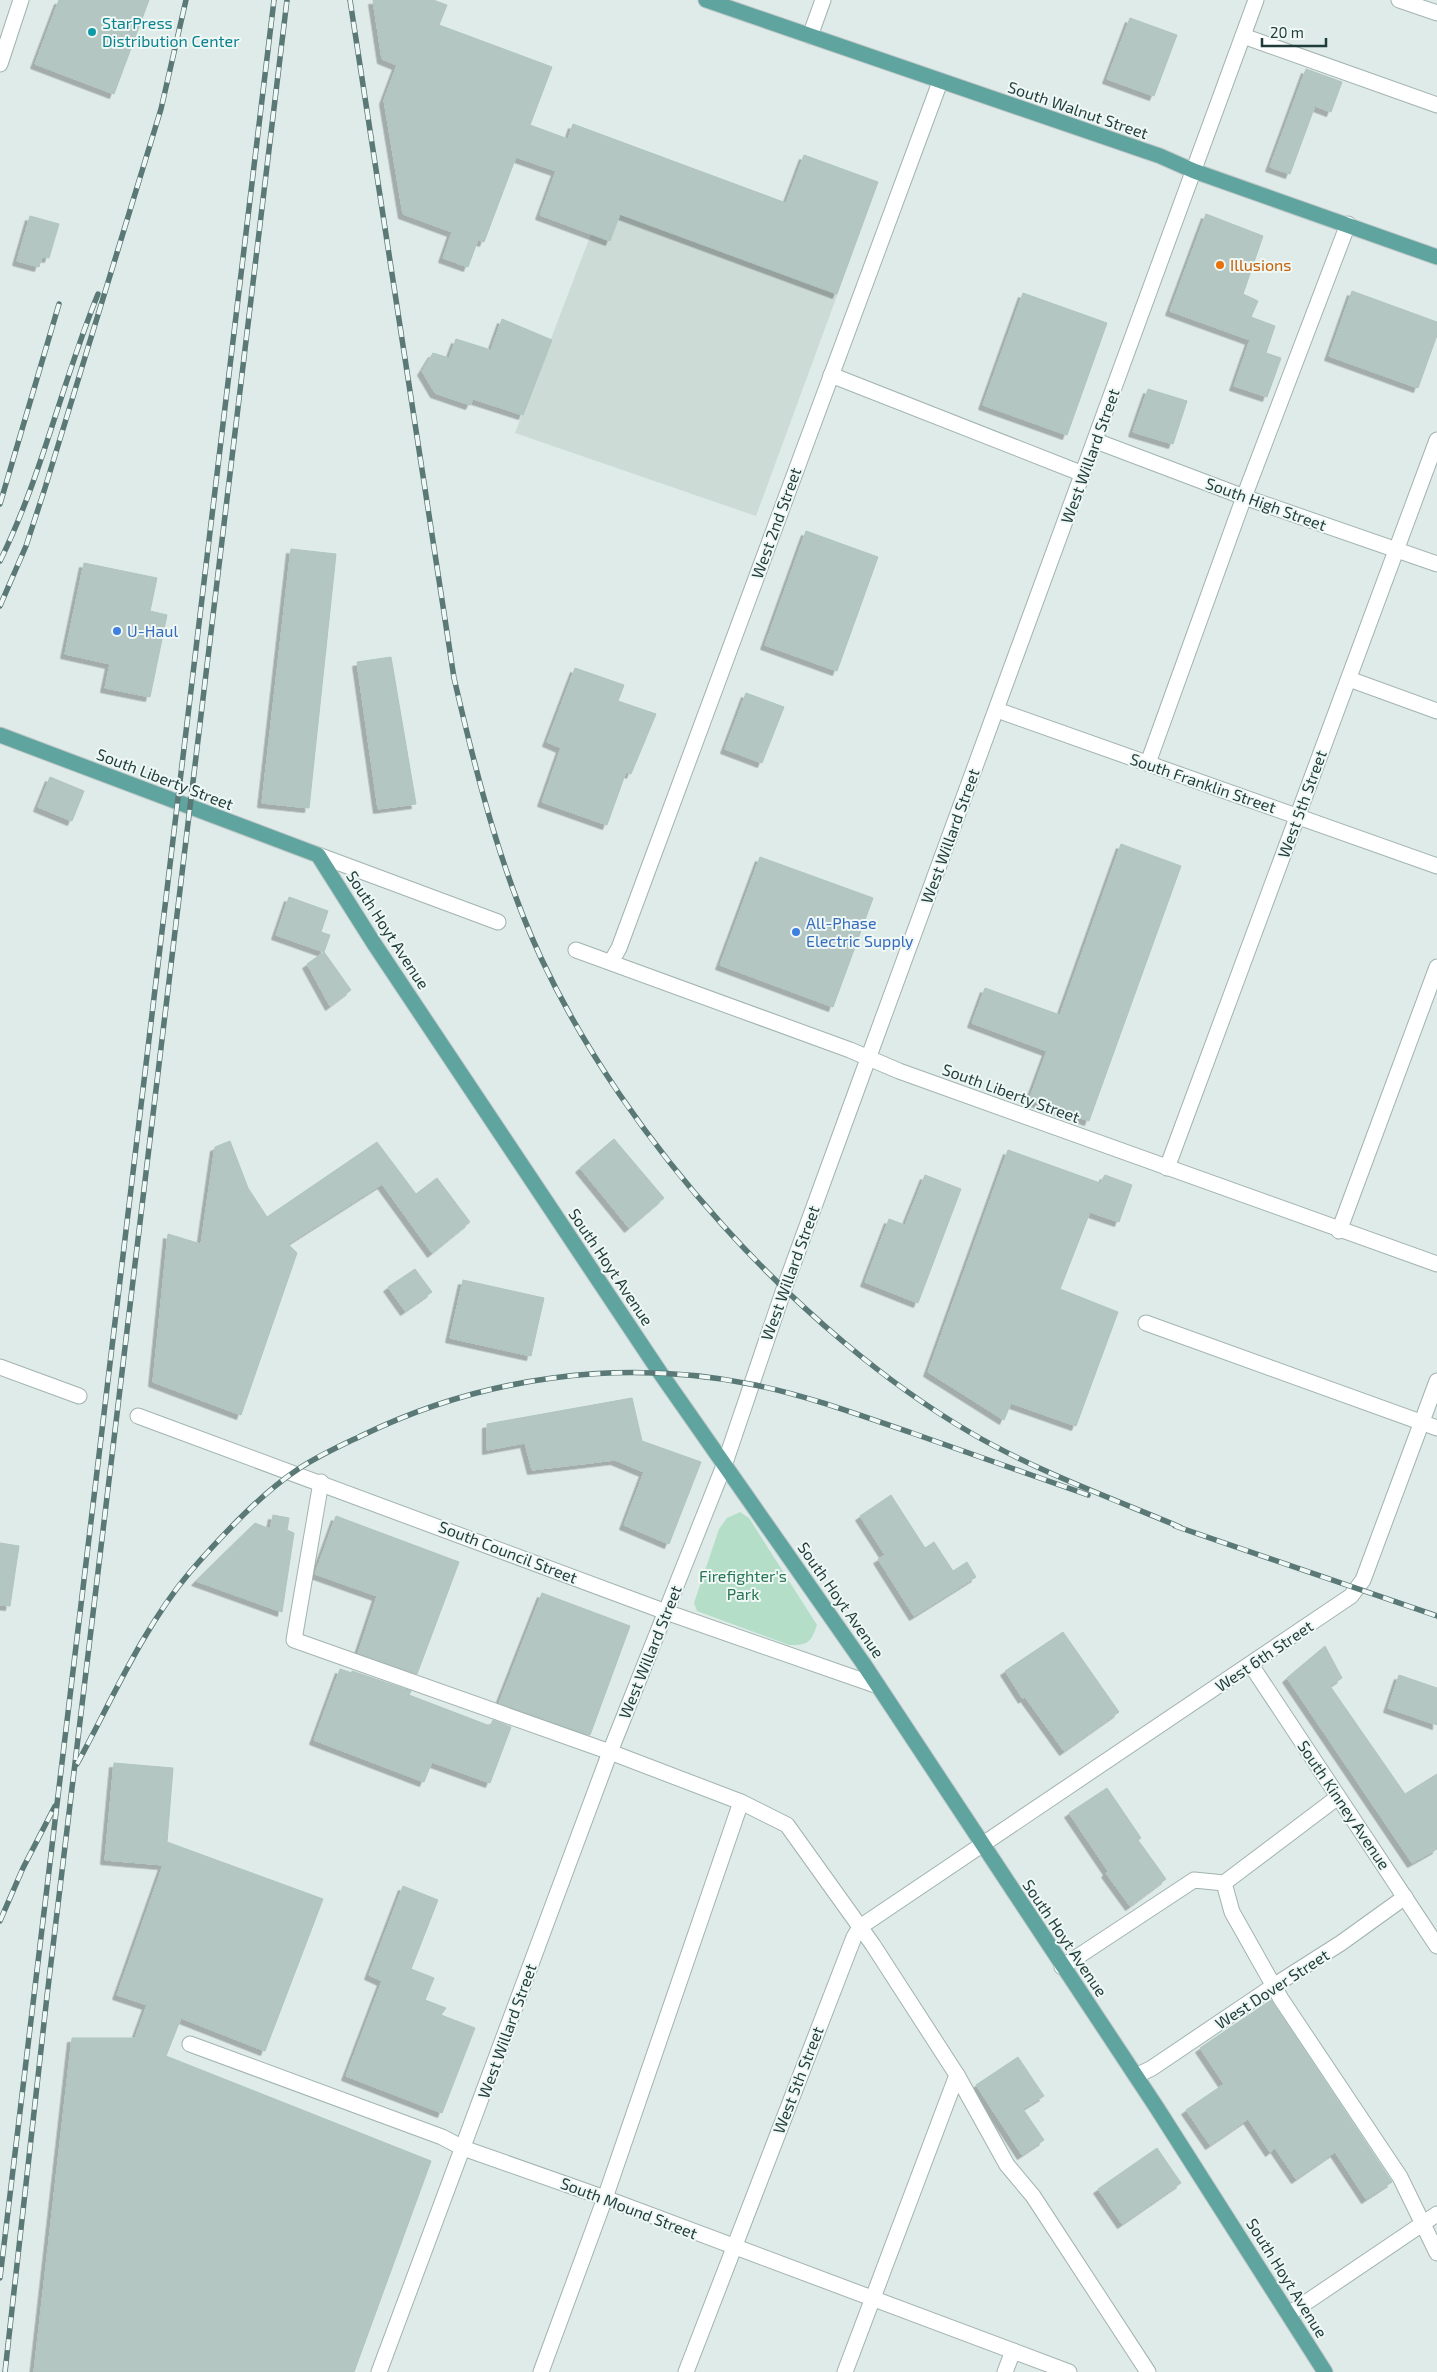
<svg xmlns="http://www.w3.org/2000/svg" width="1437" height="2372" font-family="'Exo 2',sans-serif">
	<style>
		.built { fill: #cddbd7 }
		.green { fill: #b5dec8 }
		.building { fill: #b4c6c1; stroke: #b0c5c0; filter: url(#shadow) }
		.lines { fill: none; stroke-linecap: round; stroke-linejoin: round }
		.minor-casing { stroke: #a1b3b0; stroke-width: 17 }
		.major-casing { stroke: #c0c8c8; stroke-width: 17 }
		.minor { stroke: #fff; stroke-width: 15 }
		.major { stroke: #5fa49f; stroke-width: 15 }
		.rail-casing { stroke: #597876; stroke-width: 5.5 }
		.rail { stroke: #eff8f5; stroke-width: 4; stroke-dasharray: 11; stroke-linecap: butt }
		.culture-dot { fill: #0f9aa8; stroke: #eff8f5; stroke-width: 2 }
		.food-dot { fill: #e8710a; stroke: #eff8f5; stroke-width: 2 }
		.shop-dot { fill: #3f7fe0; stroke: #eff8f5; stroke-width: 2 }
		.labels { text-anchor: middle; stroke-width: 4; stroke-linejoin: round; paint-order: stroke }
		.culture-label { font-size: 16px; fill: #0d838f; stroke: #eff8f5; text-anchor: start }
		.street-label { font-size: 16px; fill: #1f3c3a; stroke: #eff8f5 }
		.food-label { font-size: 16px; fill: #c56008; stroke: #eff8f5; text-anchor: start }
		.shop-label { font-size: 16px; fill: #366cbe; stroke: #eff8f5; text-anchor: start }
		.park-label { font-size: 16px; fill: #267654; stroke: #eff8f5 }
	</style>
	<defs>
		<filter id="shadow"><feDropShadow dx="-4.5" dy="4.5" stdDeviation="0" flood-color="#0004"/></filter>
	</defs>
	<rect width="100%" height="100%" fill="#deebe8"/>
	<polygon class="built" points="620,214 838,293 756,516 515,433 591,234 610,241"/>
	<path class="green" d="M740,1512L749,1518L817,1625C811,1643 808,1645 789,1645L697,1611L694,1603L719,1529L727,1518Z"/>
	<g class="building">
		<polygon points="59,0 149,0 114,94 35,64"/>
		<polygon points="373,0 433,0 447,5 439,25 552,67 530,125 568,139 573,124 786,203 804,155 878,182 837,294 620,214 610,241 540,215 556,171 516,157 484,242 478,240 468,267 443,258 452,232 403,214 384,100 397,65 382,59"/>
		<polygon points="1130,18 1177,35 1154,96 1107,79"/>
		<polygon points="1306,69 1342,82 1331,112 1315,106 1290,174 1270,167"/>
		<polygon points="1206,214 1263,236 1243,294 1258,301 1251,317 1275,326 1266,353 1281,358 1267,397 1234,386 1250,340 1170,311"/>
		<polygon points="30,216 59,224 49,258 42,257 39,267 17,261"/>
		<polygon points="1352,291 1437,322 1437,335 1418,388 1329,356"/>
		<polygon points="1023,293 1107,323 1067,435 983,405"/>
		<polygon points="502,319 552,340 523,415 473,399 470,405 435,393 422,371 433,353 449,358 456,339 491,350"/>
		<polygon points="1148,389 1187,401 1173,444 1133,432"/>
		<polygon points="806,531 878,557 837,671 765,645"/>
		<polygon points="291,549 336,554 309,808 262,803"/>
		<polygon points="84,563 157,578 150,611 167,615 150,697 105,688 110,664 65,654"/>
		<polygon points="391,657 416,804 378,809 357,662"/>
		<polygon points="575,668 624,685 618,701 656,714 631,774 626,772 607,825 542,802 561,748 547,742"/>
		<polygon points="746,693 784,707 762,763 725,749"/>
		<polygon points="50,777 84,791 72,821 38,807"/>
		<polygon points="1121,844 1181,866 1089,1121 1029,1100 1047,1051 972,1023 985,988 1060,1015"/>
		<polygon points="760,857 873,898 833,1007 720,965"/>
		<polygon points="289,897 328,911 321,932 330,935 324,952 276,935"/>
		<polygon points="324,952 351,990 330,1006 307,964"/>
		<polygon points="614,1139 664,1198 629,1228 580,1168"/>
		<polygon points="230,1141 248,1188 267,1217 377,1142 416,1194 437,1178 470,1222 432,1253 382,1184 288,1244 297,1253 241,1415 153,1382 168,1234 201,1244 215,1147"/>
		<polygon points="1008,1150 1100,1183 1105,1175 1132,1185 1119,1222 1090,1212 1060,1289 1118,1312 1076,1426 1011,1403 1004,1420 928,1372"/>
		<polygon points="925,1175 961,1189 918,1303 865,1282 889,1219 905,1225"/>
		<polygon points="415,1269 432,1292 405,1311 388,1287"/>
		<polygon points="463,1280 544,1298 531,1356 450,1338"/>
		<polygon points="632,1398 642,1441 701,1462 669,1544 624,1525 644,1472 615,1460 532,1470 525,1443 487,1450 487,1424"/>
		<polygon points="891,1495 925,1548 934,1542 953,1571 967,1562 976,1577 914,1616 878,1559 885,1555 860,1516"/>
		<polygon points="273,1515 289,1518 287,1530 294,1533 282,1612 196,1581 255,1523 270,1529"/>
		<polygon points="336,1516 459,1562 417,1674 358,1653 377,1596 315,1574"/>
		<polygon points="0,1543 19,1546 10,1606 0,1605"/>
		<polygon points="542,1593 630,1626 590,1735 499,1703"/>
		<polygon points="1063,1632 1119,1712 1064,1751 1025,1697 1023,1699 1005,1671"/>
		<polygon points="1325,1646 1342,1678 1330,1686 1405,1794 1437,1774 1437,1849 1412,1863 1287,1678"/>
		<polygon points="340,1669 352,1673 352,1671 411,1691 409,1695 490,1726 493,1720 511,1727 490,1783 432,1762 424,1782 314,1740"/>
		<polygon points="1399,1675 1437,1688 1437,1725 1388,1708"/>
		<polygon points="114,1763 173,1768 167,1842 323,1899 265,2051 181,2018 166,2056 431,2161 354,2372 34,2372 72,2038 135,2038 147,2005 117,1995 163,1865 105,1860"/>
		<polygon points="1107,1788 1141,1838 1138,1840 1166,1879 1130,1906 1106,1873 1108,1871 1069,1813"/>
		<polygon points="403,1886 438,1900 411,1969 434,1978 425,2000 446,2008 441,2015 475,2028 442,2113 346,2076 382,1981 369,1975"/>
		<polygon points="1271,2000 1392,2182 1366,2199 1335,2152 1296,2179 1275,2148 1270,2152 1248,2119 1210,2145 1186,2110 1224,2084 1200,2048"/>
		<polygon points="1018,2057 1044,2096 1023,2109 1044,2140 1022,2155 976,2085"/>
		<polygon points="1157,2148 1181,2183 1122,2224 1098,2189"/>
	</g>
	<g class="lines">
		<defs>
			<g id="minor">
				<polyline points="1399,0 1437,13"/>
				<polyline points="810,36 823,0"/>
				<polyline points="1243,36 1437,105"/>
				<polyline points="0,64 21,0"/>
				<polyline points="831,375 1083,474"/>
				<polyline points="1096,441 1244,497 1437,564"/>
				<polyline points="1349,679 1437,711"/>
				<polyline points="997,710 1437,866"/>
				<polyline points="1148,763 1244,497 1348,224"/>
				<polyline points="318,855 498,922"/>
				<polyline points="576,950 850,1050 899,1071 1437,1264"/>
				<polyline points="611,962 619,948 940,82"/>
				<polyline points="1167,1168 1437,440"/>
				<polyline points="1339,1231 1437,967"/>
				<polyline points="1146,1323 1437,1428"/>
				<polyline points="0,1367 79,1396"/>
				<polyline points="138,1416 666,1612 878,1686"/>
				<polyline points="321,1482 294,1640 610,1752 741,1802 605,2198 541,2372"/>
				<polyline points="1251,1665 1437,1946"/>
				<polyline points="741,1802 787,1825 873,1945 957,2075 845,2372"/>
				<polyline points="1224,1883 1232,1912 1281,1999 1400,2177 1437,2253"/>
				<polyline points="1062,1967 1194,1880 1224,1883 1338,1797"/>
				<polyline points="190,2044 442,2137 463,2148 605,2198 1069,2372"/>
				<polyline points="957,2075 1007,2165 1033,2196 1148,2372"/>
				<polyline points="1136,2076 1152,2068 1275,1985 1341,1943 1405,1897"/>
				<polyline points="1289,2314 1437,2214"/>
				<polyline points="379,2372 610,1752 725,1463 784,1289 861,1078 1256,0"/>
				<polyline points="686,2372 854,1937 860,1927 1351,1596 1363,1580 1437,1381"/>
				<polyline points="1005,2372 1013,2351"/>
			</g>
			<g id="major">
				<polyline points="706,0 1160,156 1194,171 1437,257"/>
				<polyline points="0,735 318,855 373,942 661,1374 863,1663 1157,2108 1325,2372"/>
			</g>
		</defs>
		<use href="#minor" class="minor-casing"/>
		<use href="#major" class="major-casing"/>
		<use href="#minor" class="minor"/>
		<use href="#major" class="major"/>
		<defs>
			<g id="rail">
				<path d="M350,0L454,678C476,773 500,869 541,958C626,1140 799,1332 971,1433C1036,1471 1111,1498 1180,1527"/>
				<polyline points="0,504 59,304"/>
				<path d="M0,561C42,476 62,382 98,294"/>
				<polyline points="0,606 26,546 45,488 161,109 186,0"/>
				<polyline points="1175,1526 1437,1616"/>
				<path d="M77,1764C112,1700 142,1629 190,1572C217,1541 260,1495 294,1472C315,1457 340,1446 363,1435C483,1377 619,1358 750,1384C806,1395 859,1415 912,1433C971,1454 1029,1474 1088,1495"/>
				<polyline points="0,1921 23,1868 55,1806"/>
				<polyline points="0,2278 274,0"/>
				<polyline points="5,2372 47,1996 287,0"/>
			</g>
		</defs>
		<use href="#rail" class="rail-casing"/>
		<use href="#rail" class="rail"/>
	</g>
	<circle class="culture-dot" cx="92" cy="32" r="5"/>
	<circle class="food-dot" cx="1220" cy="265" r="5"/>
	<g class="shop-dot">
		<circle cx="117" cy="631" r="5"/>
		<circle cx="796" cy="932" r="5"/>
	</g>
	<g class="labels">
		<g class="culture-label">
			<text x="102" y="29">StarPress<tspan x="102" dy="18">Distribution Center</tspan></text>
		</g>
		<g class="street-label">
			<text transform="translate(1078 110) rotate(19)" y="6">South Walnut Street</text>
			<text transform="translate(1090 456) rotate(-70)" y="6">West Willard Street</text>
			<text transform="translate(1266 504) rotate(20)" y="6">South High Street</text>
			<text transform="translate(776 523) rotate(-70)" y="6">West 2nd Street</text>
			<text transform="translate(165 779) rotate(21)" y="6">South Liberty Street</text>
			<text transform="translate(1203 783) rotate(19)" y="6">South Franklin Street</text>
			<text transform="translate(1302 804) rotate(-70)" y="6">West 5th Street</text>
			<text transform="translate(950 836) rotate(-70)" y="6">West Willard Street</text>
			<text transform="translate(388 930) rotate(57)" y="6">South Hoyt Avenue</text>
			<text transform="translate(1011 1093) rotate(20)" y="6">South Liberty Street</text>
			<text transform="translate(611 1267) rotate(56)" y="6">South Hoyt Avenue</text>
			<text transform="translate(790 1273) rotate(-70)" y="6">West Willard Street</text>
			<text transform="translate(508 1552) rotate(21)" y="6">South Council Street</text>
			<text transform="translate(841 1600) rotate(55)" y="6">South Hoyt Avenue</text>
			<text transform="translate(650 1652) rotate(-68)" y="6">West Willard Street</text>
			<text transform="translate(1264 1656) rotate(-34)" y="6">West 6th Street</text>
			<text transform="translate(1344 1805) rotate(56)" y="6">South Kinney Avenue</text>
			<text transform="translate(1065 1938) rotate(56)" y="6">South Hoyt Avenue</text>
			<text transform="translate(1272 1989) rotate(-33)" y="6">West Dover Street</text>
			<text transform="translate(507 2031) rotate(-70)" y="6">West Willard Street</text>
			<text transform="translate(798 2080) rotate(-69)" y="6">West 5th Street</text>
			<text transform="translate(629 2208) rotate(21)" y="6">South Mound Street</text>
			<text transform="translate(1287 2278) rotate(58)" y="6">South Hoyt Avenue</text>
		</g>
		<g class="food-label">
			<text x="1230" y="271">Illusions</text>
		</g>
		<g class="shop-label">
			<text x="127" y="637">U-Haul</text>
			<text x="806" y="929">All-Phase<tspan x="806" dy="18">Electric Supply</tspan></text>
		</g>
		<g class="park-label">
			<text x="743" y="1582">Firefighter's<tspan x="743" dy="18">Park</tspan></text>
		</g>
	</g>
	<path d="M1262 38v8h64v-8" fill="none" stroke="#1f3c3a" stroke-width="2.5"/>
	<text x="1270" y="38" font-size="15" fill="#1f3c3a" stroke="#eff8f5" stroke-width="4" paint-order="stroke">20 m</text>
</svg>
